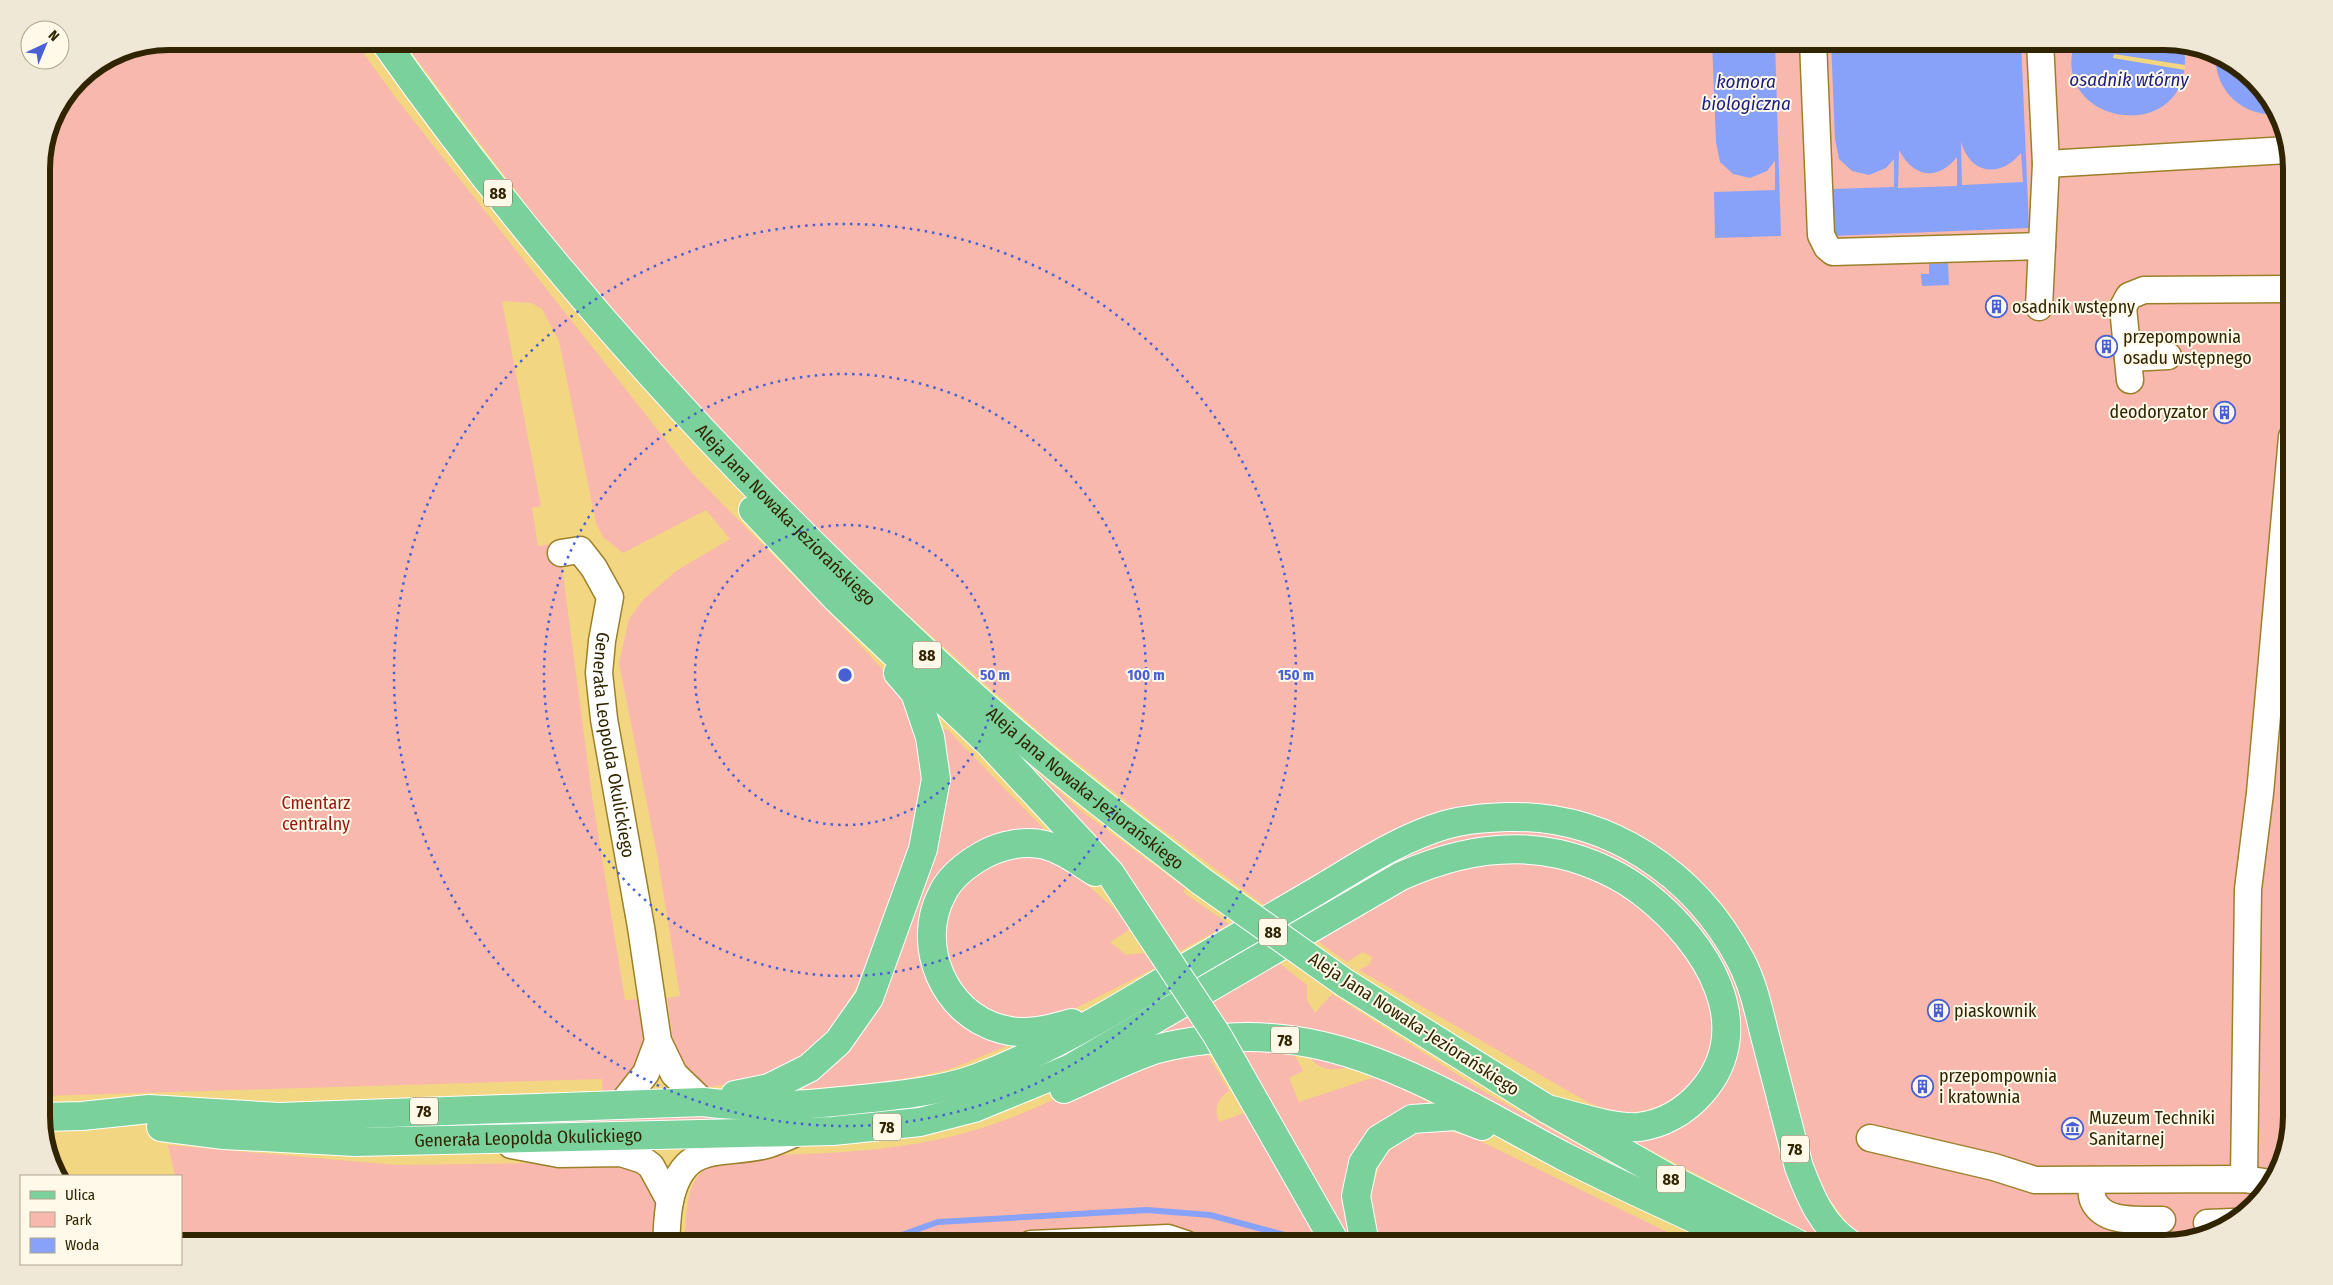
<svg xmlns="http://www.w3.org/2000/svg" width="2333" height="1285" font-family="'Fira Sans Condensed',sans-serif">
	<style>
		.green { fill: #f8b8ad }
		.water { fill: #89a2f9; fill-rule: evenodd }
		.pier { fill: #f3d682 }
		.lines { fill: none; stroke-linecap: round; stroke-linejoin: round }
		.stream { stroke: #89a2f9; stroke-width: 6 }
		.minor-casing { stroke: #9c8029; stroke-width: 29 }
		.major-casing { stroke: #fff; stroke-width: 30 }
		.minor { stroke: #fff; stroke-width: 26 }
		.major { stroke: #7bd19c; stroke-width: 28 }
		.major-bridge-casing { stroke: #fff; stroke-width: 30; stroke-linecap: butt }
		.major-bridge { stroke: #7bd19c; stroke-width: 28 }
		.ring { fill: none; stroke: #4860d4; stroke-width: 2.5; stroke-dasharray: 2.5 5 }
		.labels { text-anchor: middle; stroke-width: 4; stroke-linejoin: round; paint-order: stroke }
		.shield { fill: #fff9e9; stroke: #6f6547; stroke-width: 1 }
		.shield-label { font-size: 16px; font-weight: bold; fill: #312501 }
		.poi-label { font-size: 18px; fill: #312501; stroke: #fff9e9; text-anchor: start }
		.street-label { font-size: 18px; fill: #312501; stroke: #fff9e9 }
		.park-label { font-size: 18px; fill: #93180b; stroke: #fff9e9 }
		.water-label { font-size: 19px; font-style: italic; fill: #191e80; stroke: #fff9e9 }
		.rim { fill: none; stroke: #312501; stroke-width: 6 }
		.centre { fill: #4860d4; stroke: #fff9e9; stroke-width: 2.5 }
		.ring-label { font-size: 15px; text-anchor: middle; font-weight: bold; fill: #4860d4; stroke: #fff9e9; stroke-width: 4; stroke-linejoin: round; paint-order: stroke }
	</style>
	<rect width="100%" height="100%" fill="#f3d682"/>
	<g class="green">
		<polygon points="169,41 355,41 395,97 691,472 822,605 909,697 925,745 924,783 917,825 871,961 837,1022 806,1053 783,1068 743,1081 711,1087 699,1083 686,1073 674,1049 667,998 680,996 657,854 619,663 629,619 644,599 676,571 730,539 706,510 623,553 603,537 596,523 559,341 542,309 532,303 502,301 541,506 532,508 538,546 559,543 592,796 625,1000 640,999 646,1049 628,1083 615,1091 602,1092 602,1079 42,1096 42,160 51,120 79,78 120,51"/>
		<polygon points="403,41 2164,41 2228,58 2275,105 2291,160 2292,1116 2275,1180 2228,1227 2165,1244 1875,1243 1852,1229 1824,1192 1805,1148 1752,954 1729,912 1690,870 1634,832 1592,818 1415,823 1264,905 1155,824 1046,738 786,506 630,332 541,224"/>
		<polygon points="960,703 1080,810 1185,888 1184,893 1229,924 1180,951 1147,906"/>
		<path d="M941,729H947L1046,831L1042,834H1003L920,943L1010,1043L1007,1046C985,1054 965,1065 942,1071C897,1082 851,1085 804,1089L800,1084L879,994Z"/>
		<polygon points="1541,829 1619,852 1686,900 1730,961 1819,1235 1815,1236 1635,1142 1637,1138 1730,1069 1691,920 1668,895 1640,876 1486,840 1071,1055 966,1100 868,1117 353,1132 353,1120 914,1100 1387,861 1457,833"/>
		<polygon points="1038,856 1068,868 1115,909 1131,929 1110,942 1126,955 1144,953 1155,968 1066,1013 1020,1020 999,1017 980,1006 952,977 946,941 946,923 952,907 959,891 971,877 1009,857"/>
		<path d="M1503,861C1514,861 1526,860 1537,861C1554,864 1575,871 1592,877C1640,896 1707,960 1712,1014C1716,1060 1687,1103 1641,1111C1623,1114 1606,1109 1589,1103L1359,970L1370,964L1372,957L1363,952L1347,962L1316,940C1356,917 1395,890 1439,874C1459,867 1481,864 1503,861Z"/>
		<polygon points="1278,962 1307,985 1307,1000 1315,1013 1332,994 1483,1091 1646,1183 1443,1084 1228,1027 1212,1000"/>
		<polygon points="1189,1013 1199,1030 1154,1039 1149,1035"/>
		<polygon points="1239,1048 1288,1052 1296,1057 1303,1071 1289,1078 1299,1102 1378,1076 1428,1102 1352,1157 1343,1184 1347,1224 1354,1244 1348,1244 1343,1236"/>
		<path d="M1207,1053L1229,1091C1217,1100 1214,1107 1219,1122L1247,1112L1321,1244H1213L1196,1237L1152,1228L1001,1239L980,1244H684C688,1202 683,1182 720,1156C804,1154 887,1155 968,1132C1011,1121 1050,1100 1091,1084C1129,1069 1167,1059 1207,1053Z"/>
		<path d="M1309,1056L1353,1067C1334,1070 1321,1073 1309,1056Z"/>
		<polygon points="1442,1129 1474,1138 1692,1244 1380,1244 1369,1202 1382,1156 1414,1133"/>
		<polygon points="168,1145 396,1165 609,1162 626,1165 646,1177 658,1200 654,1244 181,1244 181,1176 175,1176"/>
	</g>
	<g class="water">
		<polygon points="1712,41 1775,41 1781,236 1715,238 1714,192 1775,190 1775,161 1767,171 1750,178 1733,174 1720,162 1716,142"/>
		<path d="M1831,41H2021L2029,228L1833,236L1832,189L1894,187V159L1886,168L1869,175L1852,171L1839,159L1835,139ZM1961,142C1971,175 2000,178 2021,153L2023,182L1962,185ZM1899,150C1913,177 1937,182 1957,157V186L1898,188Z"/>
		<path d="M2075,41H2164L2184,46C2199,149 2046,129 2075,41Z"/>
		<path d="M2216,55L2228,58L2275,105L2278,114C2243,118 2213,89 2216,55Z"/>
		<polygon points="1948,263 1949,285 1922,286 1921,274 1929,274 1929,264"/>
		<path d="M2292,685V749C2275,734 2272,700 2292,685Z"/>
	</g>
	<polygon class="pier" points="2114,54 2185,65 2185,70 2113,58"/>
	<g class="lines">
		<polyline class="stream" points="876,1244 938,1222 1147,1210 1210,1215 1296,1238"/>
		<defs>
			<g id="minor">
				<polyline points="1813,41 1821,235 1827,247 1833,252 2042,246"/>
				<polyline points="2046,164 2288,150"/>
				<polyline points="2039,307 2046,164 2040,41"/>
				<polyline points="2128,358 2168,356"/>
				<polyline points="2130,380 2123,307 2129,296 2144,290 2292,289"/>
				<path id="s1" d="M561,553L580,550L594,568L610,597L602,641L599,673L604,719L641,927L658,1041L674,1074L703,1102"/>
				<polyline points="621,1105 646,1073 658,1041"/>
				<polyline points="1870,1138 1994,1167 2035,1180 2244,1179 2271,1183"/>
				<polyline points="511,1145 559,1154 621,1153 643,1160 651,1166 670,1201"/>
				<polyline points="2244,1179 2248,889 2260,793 2292,437"/>
				<path d="M2091,1180C2091,1185 2091,1194 2093,1200C2104,1225 2140,1219 2162,1220"/>
				<polyline points="2207,1223 2233,1222"/>
				<path d="M666,1244C667,1230 667,1215 670,1201C683,1142 717,1155 762,1146C773,1144 784,1138 794,1134"/>
				<polyline points="1031,1244 1168,1238 1186,1244"/>
			</g>
			<g id="major">
				<path id="s2" d="M384,41C518,231 672,407 838,569C902,631 966,692 1034,749C1088,795 1145,837 1201,881"/>
				<polyline points="753,510 835,597 989,743 1110,873 1143,923"/>
				<polyline points="1345,983 1547,1109 1665,1176 1798,1244"/>
				<path d="M1072,1023C1048,1030 1025,1036 1001,1029C944,1014 915,945 942,894C950,877 967,864 983,855C1001,845 1025,840 1045,845C1064,850 1079,862 1095,872"/>
				<path d="M1064,1089C1094,1076 1126,1059 1157,1049C1178,1043 1203,1040 1224,1038C1349,1027 1460,1102 1565,1157C1626,1188 1688,1216 1750,1244"/>
				<polyline points="735,1095 769,1088 809,1068 838,1042 869,998 923,849 936,779 930,737 915,693 898,673"/>
				<polyline points="1255,1102 1336,1244"/>
				<path d="M42,1117L82,1116L149,1109L279,1117L703,1102C757,1109 808,1105 862,1099C900,1095 941,1091 977,1078C1045,1052 1106,1016 1167,979C1214,950 1263,923 1310,895C1353,870 1397,839 1445,825C1466,819 1486,818 1507,817C1607,814 1695,873 1741,961C1754,986 1759,1013 1766,1040C1777,1082 1788,1125 1799,1167C1810,1196 1822,1226 1850,1244"/>
				<path id="s3" d="M161,1127L224,1135L355,1142L833,1131L920,1122L974,1108L1069,1069L1401,876C1450,854 1505,842 1559,854C1590,861 1623,876 1647,896C1705,942 1760,1026 1701,1093C1685,1111 1663,1124 1639,1127C1612,1129 1573,1115 1547,1109"/>
				<polyline points="1365,1244 1356,1196 1363,1163 1379,1139 1412,1119 1456,1116 1482,1126"/>
			</g>
		</defs>
		<use href="#minor" class="minor-casing"/>
		<use href="#major" class="major-casing"/>
		<use href="#minor" class="minor"/>
		<use href="#major" class="major"/>
		<defs>
			<g id="major-bridge">
				<polyline points="1201,881 1345,983"/>
				<polyline points="1143,923 1217,1035 1255,1102"/>
			</g>
		</defs>
		<use href="#major-bridge" class="major-bridge-casing"/>
		<use href="#major-bridge" class="major-bridge"/>
	</g>
	<g class="ring">
		<circle cx="845" cy="675" r="150"/>
		<circle cx="845" cy="675" r="301"/>
		<circle cx="845" cy="675" r="451"/>
	</g>
	<defs>
		<symbol id="building-ring" viewBox="-11 -11 22 22"><circle r="9.5" fill="#fff9e9" stroke="#4860d4" stroke-width="1.5"/><path d="M-4-6H4V6H1V3H-1V6H-4ZM-2.5-4.3h1.7v1.8h-1.7ZM.8-4.3h1.7v1.8H.8ZM-2.5-1h1.7V.8h-1.7ZM.8-1h1.7V.8H.8Z" fill="#4860d4"/></symbol>
		<symbol id="museum-ring" viewBox="-11 -11 22 22"><circle r="9.5" fill="#fff9e9" stroke="#4860d4" stroke-width="1.5"/><path d="M0-6L6-3V-2H-6V-3ZM-5-1h2V3h-2ZM-1-1h2V3h-2ZM3-1h2V3H3ZM-6 4H6V6H-6Z" fill="#4860d4"/></symbol>
	</defs>
	<g fill-rule="evenodd">
		<use href="#building-ring" x="1984" y="294" width="25" height="25"/>
		<use href="#building-ring" x="2094" y="334" width="25" height="25"/>
		<use href="#building-ring" x="2212" y="400" width="25" height="25"/>
		<use href="#building-ring" x="1926" y="998" width="25" height="25"/>
		<use href="#building-ring" x="1910" y="1074" width="25" height="25"/>
		<use href="#museum-ring" x="2060" y="1116" width="25" height="25"/>
	</g>
	<g class="labels">
		<g class="shield">
			<rect x="484" y="179.5" width="28" height="27" rx="4"/>
			<rect x="913" y="641.5" width="28" height="27" rx="4"/>
			<rect x="1259" y="918.5" width="28" height="27" rx="4"/>
			<rect x="1271" y="1026.5" width="28" height="27" rx="4"/>
			<rect x="410" y="1097.5" width="28" height="27" rx="4"/>
			<rect x="873" y="1113.5" width="28" height="27" rx="4"/>
			<rect x="1781" y="1135.5" width="28" height="27" rx="4"/>
			<rect x="1657" y="1165.5" width="28" height="27" rx="4"/>
		</g>
		<g class="shield-label">
			<text x="498" y="199">88</text>
			<text x="927" y="661">88</text>
			<text x="1273" y="938">88</text>
			<text x="1285" y="1046">78</text>
			<text x="424" y="1117">78</text>
			<text x="887" y="1133">78</text>
			<text x="1795" y="1155">78</text>
			<text x="1671" y="1185">88</text>
		</g>
		<g class="poi-label">
			<text x="2012" y="313">osadnik wstępny</text>
			<text x="2123" y="343">przepompownia<tspan x="2123" dy="21">osadu wstępnego</tspan></text>
			<text x="2208" y="418" text-anchor="end">deodoryzator</text>
			<text x="1954" y="1017">piaskownik</text>
			<text x="1939" y="1082">przepompownia<tspan x="1939" dy="21">i kratownia</tspan></text>
			<text x="2089" y="1124">Muzeum Techniki<tspan x="2089" dy="21">Sanitarnej</tspan></text>
		</g>
		<g class="street-label">
			<text dy="6" stroke="none"><textPath href="#s2" startOffset="622">Aleja Jana Nowaka-Jeziorańskiego</textPath></text>
			<text dy="6" stroke="none"><textPath href="#s1" startOffset="225">Generała Leopolda Okulickiego</textPath></text>
			<text dy="6" stroke="none"><textPath href="#s2" startOffset="1028">Aleja Jana Nowaka-Jeziorańskiego</textPath></text>
			<text transform="translate(1414 1024) rotate(33)" y="6">Aleja Jana Nowaka-Jeziorańskiego</text>
			<text dy="6" stroke="none"><textPath href="#s3" startOffset="368">Generała Leopolda Okulickiego</textPath></text>
		</g>
		<g class="park-label">
			<text x="316" y="809">Cmentarz<tspan x="316" dy="21">centralny</tspan></text>
		</g>
		<g class="water-label">
			<text x="2129" y="86">osadnik wtórny</text>
			<text x="1746" y="88">komora<tspan x="1746" dy="22">biologiczna</tspan></text>
		</g>
	</g>
	<path d="M0 0H2333V1285H0ZM169 50H2164A119 119 0 0 1 2283 169V1116A119 119 0 0 1 2164 1235H169A119 119 0 0 1 50 1116V169A119 119 0 0 1 169 50Z" fill="#efe8d6" fill-rule="evenodd"/>
	<path class="rim" d="M169 50H2164A119 119 0 0 1 2283 169V1116A119 119 0 0 1 2164 1235H169A119 119 0 0 1 50 1116V169A119 119 0 0 1 169 50Z"/>
	<circle cx="845" cy="675" r="8" class="centre"/>
	<g class="ring-label">
		<text x="995" y="680">50 m</text>
		<text x="1146" y="680">100 m</text>
		<text x="1296" y="680">150 m</text>
	</g>
	<rect x="20" y="1175" width="162" height="90" fill="#fff9e9" stroke="#ada48c"/>
	<rect x="30" y="1191" width="25" height="8" fill="#7bd19c" stroke="#ada48c"/>
	<text x="65" y="1200" font-size="15" fill="#312501">Ulica</text>
	<rect x="30" y="1212" width="25" height="15" fill="#f8b8ad" stroke="#ada48c"/>
	<text x="65" y="1225" font-size="15" fill="#312501">Park</text>
	<rect x="30" y="1238" width="25" height="15" fill="#89a2f9" stroke="#ada48c"/>
	<text x="65" y="1250" font-size="15" fill="#312501">Woda</text>
	<g transform="translate(45 45) rotate(44)"><circle r="24" fill="#fff9e9" stroke="#ada48c"/>
	<path d="M0-4L9 19L0 12L-9 19Z" fill="#4860d4"/>
	<text y="-8" font-size="14" font-weight="bold" text-anchor="middle" fill="#312501">N</text>
	</g>
</svg>
